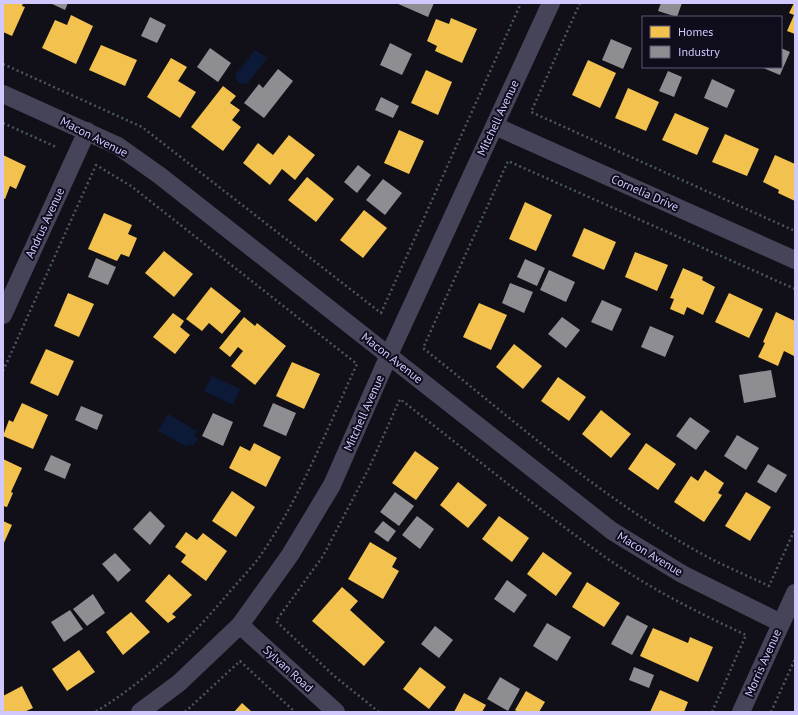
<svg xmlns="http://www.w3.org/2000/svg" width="798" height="715" font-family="'PT Sans',sans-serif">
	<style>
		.water { fill: #0c1a38 }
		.homes { fill: #f2c14e }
		.industry { fill: #8d8d92 }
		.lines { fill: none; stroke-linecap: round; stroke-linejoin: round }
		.path { stroke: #495764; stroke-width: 2.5; stroke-dasharray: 2 3; stroke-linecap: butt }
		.minor { stroke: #464459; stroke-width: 18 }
		.labels { text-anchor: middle; stroke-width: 4; stroke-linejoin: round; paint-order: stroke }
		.street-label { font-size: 12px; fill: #d1c8fe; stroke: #0f0c1c }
	</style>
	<rect width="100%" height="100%" fill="#111018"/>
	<g class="water">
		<polygon points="255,50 267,58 248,83 241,84 236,79 236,74"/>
		<polygon points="212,376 240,389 233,405 204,391"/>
		<polygon points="168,414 197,431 194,436 198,438 193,446 189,444 187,447 158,431"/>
	</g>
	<g class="homes">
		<polygon points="3,3 23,3 22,6 25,7 12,36 3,32"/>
		<polygon points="794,3 795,3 795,34 787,31 794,15 789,13"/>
		<polygon points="71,15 93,26 76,64 42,48 55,20 67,25"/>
		<polygon points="451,18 477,29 462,63 435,51 437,46 427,41 436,19 449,24"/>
		<polygon points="101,45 137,60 125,86 89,70"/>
		<polygon points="171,58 187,67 178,81 196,92 180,118 147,97"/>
		<polygon points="588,60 616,73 600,108 572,95"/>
		<polygon points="426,70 452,82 438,115 411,103"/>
		<polygon points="223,86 236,96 230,103 240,110 232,120 241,127 223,151 191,127"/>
		<polygon points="628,88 659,102 646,131 615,118"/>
		<polygon points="675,113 709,128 697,155 662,140"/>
		<polygon points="399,130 424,141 409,174 384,163"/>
		<polygon points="725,134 759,149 747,176 712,162"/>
		<polygon points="289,135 315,155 295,180 282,169 270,185 243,163 258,143 273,155"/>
		<polygon points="3,155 26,166 16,189 10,186 5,199 3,198"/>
		<polygon points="775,155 795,164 795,201 778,193 779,190 763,182"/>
		<polygon points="307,177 334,199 316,222 288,200"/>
		<polygon points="525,202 552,215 536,251 509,239"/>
		<polygon points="364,210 387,228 363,258 340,240"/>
		<polygon points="104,213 132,225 128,234 137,238 129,257 121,254 117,261 88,249"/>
		<polygon points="584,228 616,242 604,270 572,256"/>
		<polygon points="164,251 193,274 174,297 145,273"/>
		<polygon points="635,252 668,265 657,291 625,277"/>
		<polygon points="683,268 703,277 702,280 715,287 703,315 687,307 684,315 670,309 674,299 670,298"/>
		<polygon points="211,287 241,311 222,334 209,323 202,331 186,319"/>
		<polygon points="68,293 94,304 79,337 54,326"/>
		<polygon points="729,293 763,309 749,338 715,322"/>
		<polygon points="479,303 507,315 491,350 463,337"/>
		<polygon points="776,312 795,321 795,354 794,356 784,351 778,366 758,357 765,343 763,342"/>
		<polygon points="173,313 184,321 180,327 190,335 175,354 153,337"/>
		<polygon points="244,317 255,326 257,323 286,346 255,385 231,366 243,351 238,347 230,357 219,348"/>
		<polygon points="514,344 542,366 523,389 496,367"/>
		<polygon points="46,349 74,361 58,396 30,383"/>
		<polygon points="292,362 320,374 304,409 276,396"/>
		<polygon points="558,377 586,397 569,421 541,401"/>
		<polygon points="22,403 48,415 33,449 3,436 9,420 13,422"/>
		<polygon points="601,410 631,434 611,458 582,434"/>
		<polygon points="254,443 281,457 266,487 229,468 240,446 250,451"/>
		<polygon points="646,443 676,464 658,490 628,469"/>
		<polygon points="415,451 439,468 416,500 392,483"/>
		<polygon points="3,459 22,468 11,492 13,493 7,507 3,506"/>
		<polygon points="705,470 724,483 718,493 722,495 704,522 674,502 691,476 698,481"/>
		<polygon points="458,482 487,505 468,528 440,505"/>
		<polygon points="232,491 255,507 236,537 212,521"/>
		<polygon points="746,492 771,507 750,541 725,526"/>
		<polygon points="499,516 529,538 512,562 482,539"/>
		<polygon points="3,521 12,525 3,545"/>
		<polygon points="186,532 197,540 203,533 227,551 206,581 181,562 186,555 175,547"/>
		<polygon points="370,542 397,558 392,567 399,571 383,599 348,579"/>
		<polygon points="543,552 572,573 556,596 527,574"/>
		<polygon points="169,574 192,595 172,614 176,617 168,623 145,601"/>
		<polygon points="587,582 620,603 604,627 572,607"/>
		<polygon points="342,587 358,601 350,610 385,642 364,666 312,621"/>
		<polygon points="131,612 150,632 123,655 106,632"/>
		<polygon points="653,628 688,643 690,637 713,647 698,682 640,656"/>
		<polygon points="79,650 95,672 67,691 52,669"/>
		<polygon points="420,667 446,687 429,709 403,689"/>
		<polygon points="22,686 33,708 24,712 3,712 3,696"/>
		<polygon points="660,690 688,702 684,712 650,712"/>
		<polygon points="526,691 545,702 539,712 518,712 515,710"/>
		<polygon points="464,693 486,705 482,712 454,712"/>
		<polygon points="242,703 252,712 234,712"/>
	</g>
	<g class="industry">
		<polygon points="50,3 68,3 65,10"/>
		<polygon points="396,3 434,3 428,17"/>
		<polygon points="661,3 682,3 677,17 658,11"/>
		<polygon points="150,17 166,25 157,43 141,36"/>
		<polygon points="611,39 632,48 623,69 602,60"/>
		<polygon points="390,43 412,54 402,75 380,65"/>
		<polygon points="210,48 231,63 218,82 197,67"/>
		<polygon points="781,48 790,52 780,75 761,67 781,67"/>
		<polygon points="278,69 293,81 264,118 244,103 259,84 263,88"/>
		<polygon points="668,71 682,77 674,97 659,91"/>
		<polygon points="712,79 735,90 727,108 704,98"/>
		<polygon points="381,97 399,106 393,118 375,110"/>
		<polygon points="358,165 371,175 357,193 344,182"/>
		<polygon points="383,179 402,193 385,215 366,200"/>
		<polygon points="96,258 116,267 108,285 88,277"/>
		<polygon points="525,259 545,268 537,286 517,277"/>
		<polygon points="549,270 575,282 566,302 540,290"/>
		<polygon points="510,283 533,292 524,313 502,303"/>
		<polygon points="602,300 622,309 612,331 591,322"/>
		<polygon points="562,317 580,330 566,348 548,334"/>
		<polygon points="650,326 674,336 665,357 641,347"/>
		<polygon points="771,370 776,397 744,403 739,375"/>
		<polygon points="273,403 296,413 286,436 263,426"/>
		<polygon points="81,406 103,415 97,430 75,420"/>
		<polygon points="213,413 233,422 223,446 202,436"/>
		<polygon points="690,417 710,431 696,450 676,436"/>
		<polygon points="737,435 759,448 746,470 724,456"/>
		<polygon points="51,455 71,464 65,479 44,470"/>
		<polygon points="768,464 787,475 776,493 757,482"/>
		<polygon points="395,492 414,506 399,526 380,512"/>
		<polygon points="150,511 165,526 150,545 133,529"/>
		<polygon points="417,516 434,529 420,549 402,535"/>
		<polygon points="383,521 396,531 388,542 374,532"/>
		<polygon points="115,553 131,570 118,582 102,564"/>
		<polygon points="507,580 527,595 514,613 494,599"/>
		<polygon points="93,594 105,613 87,626 73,609"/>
		<polygon points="70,610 83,629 64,642 51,622"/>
		<polygon points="627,615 648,626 632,655 611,644"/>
		<polygon points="547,623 571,637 557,661 533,646"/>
		<polygon points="435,626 453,640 439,658 421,644"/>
		<polygon points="634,667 654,675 649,688 629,680"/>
		<polygon points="500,677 520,689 508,711 487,699"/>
	</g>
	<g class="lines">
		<g class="path">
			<polyline points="580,3 531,112 795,231"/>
			<polyline points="3,64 142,127 381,313 521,3"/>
			<polyline points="3,123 56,147"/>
			<path d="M795,289L508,161L423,348C511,418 597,495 695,550C719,564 744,574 769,586L795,529"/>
			<path d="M3,371L96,165L131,186L357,364C327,429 299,501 258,559C250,569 241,579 232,589C193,636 148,680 95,712"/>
			<polyline points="185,712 240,661 295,712"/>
			<path d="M379,712L333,675L276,621L323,556L369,468L400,399C464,449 528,501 594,549C641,584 694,611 746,635L712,712"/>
			<polyline points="771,712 795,659"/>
		</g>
		<g class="minor">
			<polyline points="3,94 118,146 159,175 612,531 682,574 781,623"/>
			<polyline points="495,126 795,260"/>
			<polyline points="3,315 87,131"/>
			<polyline points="240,625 336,712"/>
			<polyline points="140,712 179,683 240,625 290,555 332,485 389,355 551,3"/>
			<polyline points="741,712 795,593"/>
		</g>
	</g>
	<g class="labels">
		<g class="street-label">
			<text transform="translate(498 118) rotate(-65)" y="4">Mitchell Avenue</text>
			<text transform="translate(94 137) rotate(27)" y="4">Macon Avenue</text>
			<text transform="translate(645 193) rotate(24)" y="4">Cornelia Drive</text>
			<text transform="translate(45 223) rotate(-65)" y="4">Andrus Avenue</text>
			<text transform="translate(392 358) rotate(38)" y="4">Macon Avenue</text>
			<text transform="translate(364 413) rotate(-66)" y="4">Mitchell Avenue</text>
			<text transform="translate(650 554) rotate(31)" y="4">Macon Avenue</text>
			<text transform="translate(763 663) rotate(-66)" y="4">Morris Avenue</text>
			<text transform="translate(288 669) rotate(42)" y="4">Sylvan Road</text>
		</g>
	</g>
	<rect width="798" height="715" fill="none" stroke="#d1c8fe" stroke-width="8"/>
	<rect x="642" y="16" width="140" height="52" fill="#0f0c1c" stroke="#5d5776"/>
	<rect x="650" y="26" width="20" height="12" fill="#f2c14e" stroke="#5d5776"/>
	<text x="678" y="36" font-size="12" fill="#d1c8fe">Homes</text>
	<rect x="650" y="46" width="20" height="12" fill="#8d8d92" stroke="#5d5776"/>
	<text x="678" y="56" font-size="12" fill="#d1c8fe">Industry</text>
</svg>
